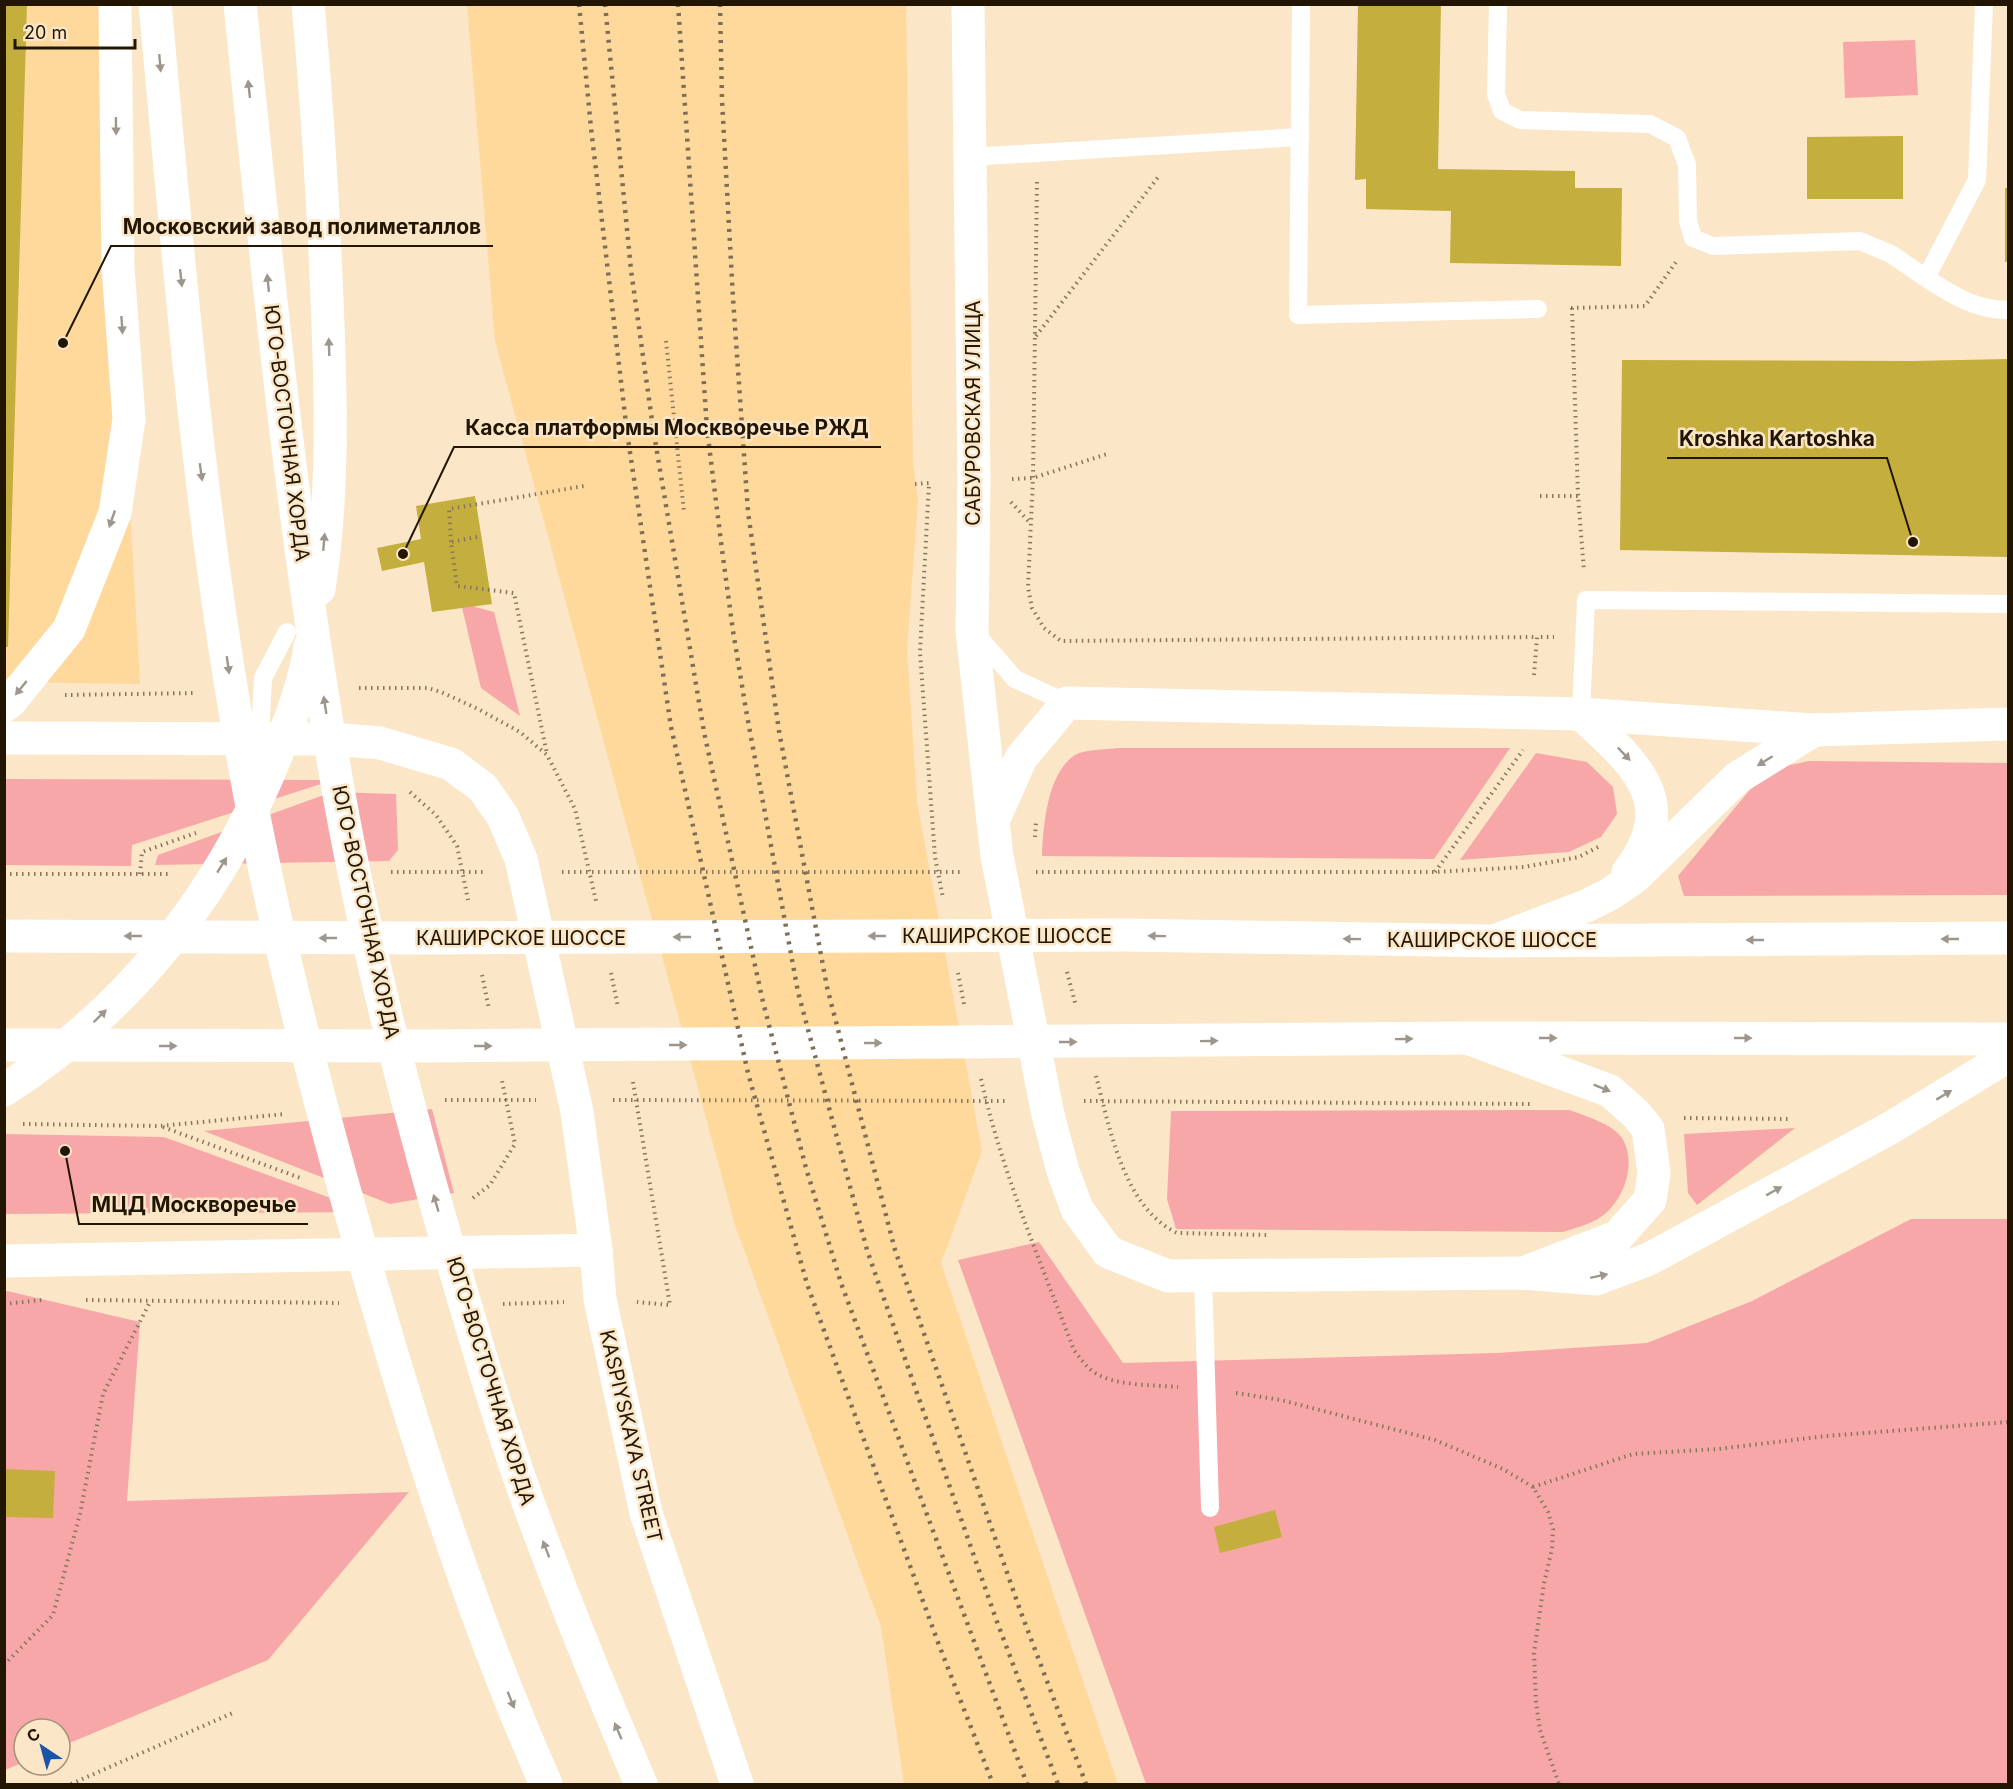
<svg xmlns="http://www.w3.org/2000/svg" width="2013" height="1789" font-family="Inter,sans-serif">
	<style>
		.built { fill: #ffd89c }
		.green { fill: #f7a7a8 }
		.building { fill: #c3ae3e }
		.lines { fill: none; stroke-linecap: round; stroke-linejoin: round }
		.path { stroke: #88775e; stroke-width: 4; stroke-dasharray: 1.5 4.5; stroke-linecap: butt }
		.service { stroke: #fff; stroke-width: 18 }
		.minor { stroke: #fff; stroke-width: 33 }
		.secondary { stroke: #fff; stroke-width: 33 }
		.primary { stroke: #fff; stroke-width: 33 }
		.rail { stroke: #7e6e55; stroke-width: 4.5; stroke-dasharray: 3 6; stroke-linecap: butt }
		.oneway { fill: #9c968d }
		.labels { text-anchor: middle; stroke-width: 5; stroke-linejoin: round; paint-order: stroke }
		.street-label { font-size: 20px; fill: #221602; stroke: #fbe6c7 }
		.leader { fill: none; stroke: #221602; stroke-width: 2 }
		.callout-dot { fill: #221602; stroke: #fbe6c7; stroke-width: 2 }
		.callout-label { font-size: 21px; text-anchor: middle; font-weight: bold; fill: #221602; stroke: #fbe6c7; stroke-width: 5; stroke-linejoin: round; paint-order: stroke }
	</style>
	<rect width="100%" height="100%" fill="#fbe6c7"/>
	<g class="built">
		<polygon points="5,5 101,5 140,684 5,682"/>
		<polygon points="467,5 906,5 913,462 918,500 907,650 917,802 982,1151 941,1263 1118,1784 904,1784 881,1627 735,1225 495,341"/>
	</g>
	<g class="green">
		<polygon points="1915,40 1918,95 1845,98 1843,42"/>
		<polygon points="461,603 494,612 520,716 481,688"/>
		<path d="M1117,748H1510L1434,859L1042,856C1043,827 1047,773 1075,755C1085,749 1105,750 1117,748Z"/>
		<polygon points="1536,753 1587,762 1613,787 1617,814 1601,837 1569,852 1460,860"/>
		<polygon points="1809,761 2008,763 2008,895 1684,896 1678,876 1753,786 1781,767"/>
		<polygon points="5,779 321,780 321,784 132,845 131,866 5,865"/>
		<polygon points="332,792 396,794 398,850 389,861 155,865 158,855"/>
		<polygon points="432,1109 454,1193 390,1204 204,1131"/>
		<path d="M1569,1110C1583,1115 1613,1124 1622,1138C1638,1164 1623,1204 1598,1219C1587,1225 1575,1228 1563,1232L1176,1229L1167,1199L1171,1111Z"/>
		<polygon points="1795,1128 1697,1205 1688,1193 1684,1134"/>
		<polygon points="5,1134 164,1137 369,1212 5,1214"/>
		<polygon points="1911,1219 2008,1219 2008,1784 1146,1784 958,1260 1039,1242 1123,1363 1497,1353 1647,1343 1752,1301"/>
		<polygon points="7,1291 140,1322 127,1501 409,1492 268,1660 60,1747 60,1729 24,1729 24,1762 5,1770 4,1293"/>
	</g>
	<g class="building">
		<polygon points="4,4 27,4 8,647 4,647"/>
		<polygon points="1358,4 1441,4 1438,169 1575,171 1575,188 1622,188 1621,266 1450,263 1451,211 1366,209 1366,179 1355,180"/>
		<polygon points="1903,136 1903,199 1807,199 1807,137"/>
		<rect x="2005" y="188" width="3" height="74"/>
		<polygon points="2008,359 2008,557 1620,550 1622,360 1913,361"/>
		<polygon points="475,496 492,604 432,612 424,562 382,571 377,548 421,539 416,506"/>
		<polygon points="4,1469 55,1471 53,1518 4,1517"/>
		<polygon points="1275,1510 1282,1537 1220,1553 1214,1527"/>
	</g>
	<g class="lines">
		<g class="path">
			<polyline points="1037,182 1033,478 1028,587 1032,608 1044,628 1061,641 1537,637"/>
			<polyline points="1571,308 1645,306 1676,262"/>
			<polyline points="1572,308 1578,496 1584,571"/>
			<polyline points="1036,336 1159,176"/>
			<polyline points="666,341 684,512"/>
			<polyline points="1012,479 1033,478 1107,454"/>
			<polyline points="915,484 929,483 920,652 935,857 943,898"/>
			<polyline points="1540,496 1578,496"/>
			<polyline points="1011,502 1031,524"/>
			<polyline points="477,537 451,542 457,586 514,593 547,754"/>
			<polyline points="451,542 449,509 584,486"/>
			<polyline points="1534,675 1537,637 1554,637"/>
			<polyline points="359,688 428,688 441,692 478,709 520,732 547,755 575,809 596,901"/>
			<polyline points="65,695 196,693"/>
			<polyline points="410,792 436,815 457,846 468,900"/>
			<polyline points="1035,837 1036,821"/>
			<polyline points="391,872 486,872"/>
			<polyline points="562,872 963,872"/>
			<polyline points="1036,872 1435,872 1524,867 1579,857 1598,847"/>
			<polyline points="1435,872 1523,750"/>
			<polyline points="4,874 171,874"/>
			<polyline points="140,874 142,852 196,833"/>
			<polyline points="1067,972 1076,1006"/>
			<polyline points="611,973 618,1007"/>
			<polyline points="958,973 964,1004"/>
			<polyline points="482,975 489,1009"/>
			<path d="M1096,1076C1110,1128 1123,1207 1177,1233L1269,1235"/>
			<path d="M981,1079C1002,1172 1040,1261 1074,1350C1081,1359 1087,1369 1097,1374C1117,1386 1155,1385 1178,1387"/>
			<polyline points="633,1082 670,1305 637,1302"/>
			<polyline points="445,1100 536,1100"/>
			<polyline points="613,1100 1007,1101"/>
			<polyline points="1084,1101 1532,1104"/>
			<polyline points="1684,1118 1789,1119"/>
			<polyline points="23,1124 160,1126 285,1114"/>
			<polyline points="163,1127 303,1179"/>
			<polyline points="473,1198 490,1185 515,1144 502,1081"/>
			<polyline points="86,1300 339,1303"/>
			<polyline points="4,1304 42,1300"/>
			<polyline points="503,1304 564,1302"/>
			<polyline points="1236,1393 1281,1400 1435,1440 1503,1469 1533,1487 1548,1512 1553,1529 1552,1549 1544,1583 1534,1653 1536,1703 1540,1730 1559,1784"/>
			<polyline points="1533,1487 1633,1454 1718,1449 1826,1436 2008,1422"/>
			<polyline points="4,1665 53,1615 80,1514 103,1394 150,1302"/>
			<polyline points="71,1784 235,1712"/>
		</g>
		<g class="service">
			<polyline points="1301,4 1298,315 1538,309"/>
			<polyline points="1498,4 1496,94 1502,111 1520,120 1650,124 1677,138 1687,165 1688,221 1693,238 1713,246 1860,241 1891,254 1926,278"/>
			<path d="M1984,4L1977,180L1926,278C1953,295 1975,310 2008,310"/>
			<polyline points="970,157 1300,137"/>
			<polyline points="976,634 1015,679 1067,703"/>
			<polyline points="1581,714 1586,600 2008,604"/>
			<polyline points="260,738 263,678 287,632"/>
			<polyline points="1203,1276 1210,1508"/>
		</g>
		<polyline class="minor" points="968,4 974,480 972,631 993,821"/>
		<g class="secondary">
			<path d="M1581,714C1632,761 1683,801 1628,872"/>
			<polyline points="2008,724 1814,730 1581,714 1067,703 1021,758 993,821 997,856 1048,1115 1063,1171 1077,1209 1108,1252 1168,1276 1521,1273 1596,1279 1649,1259 1892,1127 2008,1056"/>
			<polyline points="4,738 333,739 380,743 451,764 483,788 503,817 521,859 577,1112 596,1250 600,1299 646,1513 737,1784"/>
			<polyline points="1497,940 1586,906 1610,894 1635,877 1737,778 1814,730"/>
			<polyline points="1470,1039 1610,1091 1636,1114 1648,1129 1654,1173 1650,1200 1617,1237 1531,1270"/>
			<polyline points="4,1261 596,1250"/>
		</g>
		<g class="primary">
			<path d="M155,4C177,242 196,481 236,717C268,911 318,1102 373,1290C422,1457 475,1624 546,1784"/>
			<path d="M240,4C267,270 293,536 340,800C368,954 407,1106 451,1256C475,1338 499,1421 528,1502C563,1598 601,1691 641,1784"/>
			<path d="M308,4C317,103 323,201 327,299C331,396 334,494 319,589"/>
			<polyline points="4,706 10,702 69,629 115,513 129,419 118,267 115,4"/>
			<polyline points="4,936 407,938 1125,935 1495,941 2008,938"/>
			<polyline points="4,1045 425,1046 1469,1038 2008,1039"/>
			<path d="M4,1090C131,1009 223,891 278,751C291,718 305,682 310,646"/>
		</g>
		<g class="rail">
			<polyline points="579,4 591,128 627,432 671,727 748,1073 807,1284 939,1645 993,1784"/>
			<polyline points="605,4 631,270 653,428 704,732 763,1002 806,1168 841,1283 1027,1784"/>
			<polyline points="678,4 707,429 722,550 733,631 746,710 798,992 867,1250 996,1619 1058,1784"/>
			<polyline points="720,4 722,100 733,298 748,512 779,731 827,987 895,1250 1020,1610 1086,1784"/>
		</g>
	</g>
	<defs><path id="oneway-solid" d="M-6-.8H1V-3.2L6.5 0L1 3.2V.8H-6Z" transform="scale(1.5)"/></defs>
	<g class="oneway">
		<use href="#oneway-solid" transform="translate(160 63) rotate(85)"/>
		<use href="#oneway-solid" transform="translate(249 89) rotate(-96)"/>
		<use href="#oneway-solid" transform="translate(116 126) rotate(89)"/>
		<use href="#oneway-solid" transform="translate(181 278) rotate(84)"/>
		<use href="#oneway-solid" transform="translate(268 283) rotate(-96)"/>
		<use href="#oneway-solid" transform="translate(122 325) rotate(86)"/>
		<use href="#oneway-solid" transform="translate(329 347) rotate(-92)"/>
		<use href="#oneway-solid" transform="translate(201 472) rotate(82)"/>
		<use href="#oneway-solid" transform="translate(112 519) rotate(109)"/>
		<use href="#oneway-solid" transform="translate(324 542) rotate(-85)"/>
		<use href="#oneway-solid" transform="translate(228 665) rotate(82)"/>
		<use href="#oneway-solid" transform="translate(21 688) rotate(129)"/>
		<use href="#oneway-solid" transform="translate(325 705) rotate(-99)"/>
		<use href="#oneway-solid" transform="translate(1624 754) rotate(46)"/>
		<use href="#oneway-solid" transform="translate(1765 761) rotate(148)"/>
		<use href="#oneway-solid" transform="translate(222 865) rotate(-58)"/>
		<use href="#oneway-solid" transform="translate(133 936) rotate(-180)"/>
		<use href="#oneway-solid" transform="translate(877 936) rotate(180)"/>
		<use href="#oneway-solid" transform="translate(1157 936) rotate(-179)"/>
		<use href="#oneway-solid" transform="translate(682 937) rotate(180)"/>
		<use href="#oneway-solid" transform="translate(328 938) rotate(-180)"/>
		<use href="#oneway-solid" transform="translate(1352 939) rotate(-179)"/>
		<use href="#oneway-solid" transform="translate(1950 939) rotate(180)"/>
		<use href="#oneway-solid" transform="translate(1755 940) rotate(180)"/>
		<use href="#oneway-solid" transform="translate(100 1016) rotate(-44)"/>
		<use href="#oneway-solid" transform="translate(1548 1038)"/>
		<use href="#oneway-solid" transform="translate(1743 1038)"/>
		<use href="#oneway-solid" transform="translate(1404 1039) rotate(-1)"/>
		<use href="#oneway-solid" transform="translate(1209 1041) rotate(-1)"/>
		<use href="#oneway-solid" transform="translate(1068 1042)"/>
		<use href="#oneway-solid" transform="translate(873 1043)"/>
		<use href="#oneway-solid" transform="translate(678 1045)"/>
		<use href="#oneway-solid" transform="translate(168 1046)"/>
		<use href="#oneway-solid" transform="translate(483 1046)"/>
		<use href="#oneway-solid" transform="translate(1602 1088) rotate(22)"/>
		<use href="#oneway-solid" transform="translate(1944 1095) rotate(-31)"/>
		<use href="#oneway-solid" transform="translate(1774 1191) rotate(-29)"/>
		<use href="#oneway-solid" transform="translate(436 1203) rotate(-106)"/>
		<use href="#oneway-solid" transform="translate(1599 1276) rotate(-12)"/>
		<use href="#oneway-solid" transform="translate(546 1549) rotate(-111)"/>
		<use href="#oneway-solid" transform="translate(511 1700) rotate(68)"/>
		<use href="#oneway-solid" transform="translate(618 1731) rotate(-113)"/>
	</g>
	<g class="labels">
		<g class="street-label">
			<text transform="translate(973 413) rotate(-90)" y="7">САБУРОВСКАЯ УЛИЦА</text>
			<text transform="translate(287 433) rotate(83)" y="7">ЮГО-ВОСТОЧНАЯ ХОРДА</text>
			<text transform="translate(366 912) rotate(78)" y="7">ЮГО-ВОСТОЧНАЯ ХОРДА</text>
			<text x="1007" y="943">КАШИРСКОЕ ШОССЕ</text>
			<text x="521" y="945">КАШИРСКОЕ ШОССЕ</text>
			<text x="1492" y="947">КАШИРСКОЕ ШОССЕ</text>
			<text transform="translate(491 1381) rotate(73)" y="7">ЮГО-ВОСТОЧНАЯ ХОРДА</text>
			<text transform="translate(631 1436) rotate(77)" y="7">KASPIYSKAYA STREET</text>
		</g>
	</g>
	<path class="leader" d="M63 343L111 246H493M403 554L454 447H881M1913 542L1887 458H1667M65 1151L79 1224H308"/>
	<g class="callout-dot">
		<circle cx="63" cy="343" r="6"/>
		<circle cx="403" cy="554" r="6"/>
		<circle cx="1913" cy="542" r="6"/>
		<circle cx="65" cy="1151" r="6"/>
	</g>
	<g class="callout-label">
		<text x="302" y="234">Московский завод полиметаллов</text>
		<text x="667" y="435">Касса платформы Москворечье РЖД</text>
		<text x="1777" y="446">Kroshka Kartoshka</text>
		<text x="194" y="1212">МЦД Москворечье</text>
	</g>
	<rect width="2013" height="1789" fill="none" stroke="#221602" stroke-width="12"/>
	<g transform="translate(42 1747) rotate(324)"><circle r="28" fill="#fbe6c7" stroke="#a49378" stroke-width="1.5"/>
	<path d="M0-4.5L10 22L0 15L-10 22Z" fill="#1c54a6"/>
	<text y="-9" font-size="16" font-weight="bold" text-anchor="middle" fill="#221602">С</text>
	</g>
	<path d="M15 39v9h120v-9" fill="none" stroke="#221602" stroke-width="3"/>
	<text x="24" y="39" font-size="18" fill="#221602" stroke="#fbe6c7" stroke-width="4.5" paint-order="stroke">20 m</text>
</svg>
